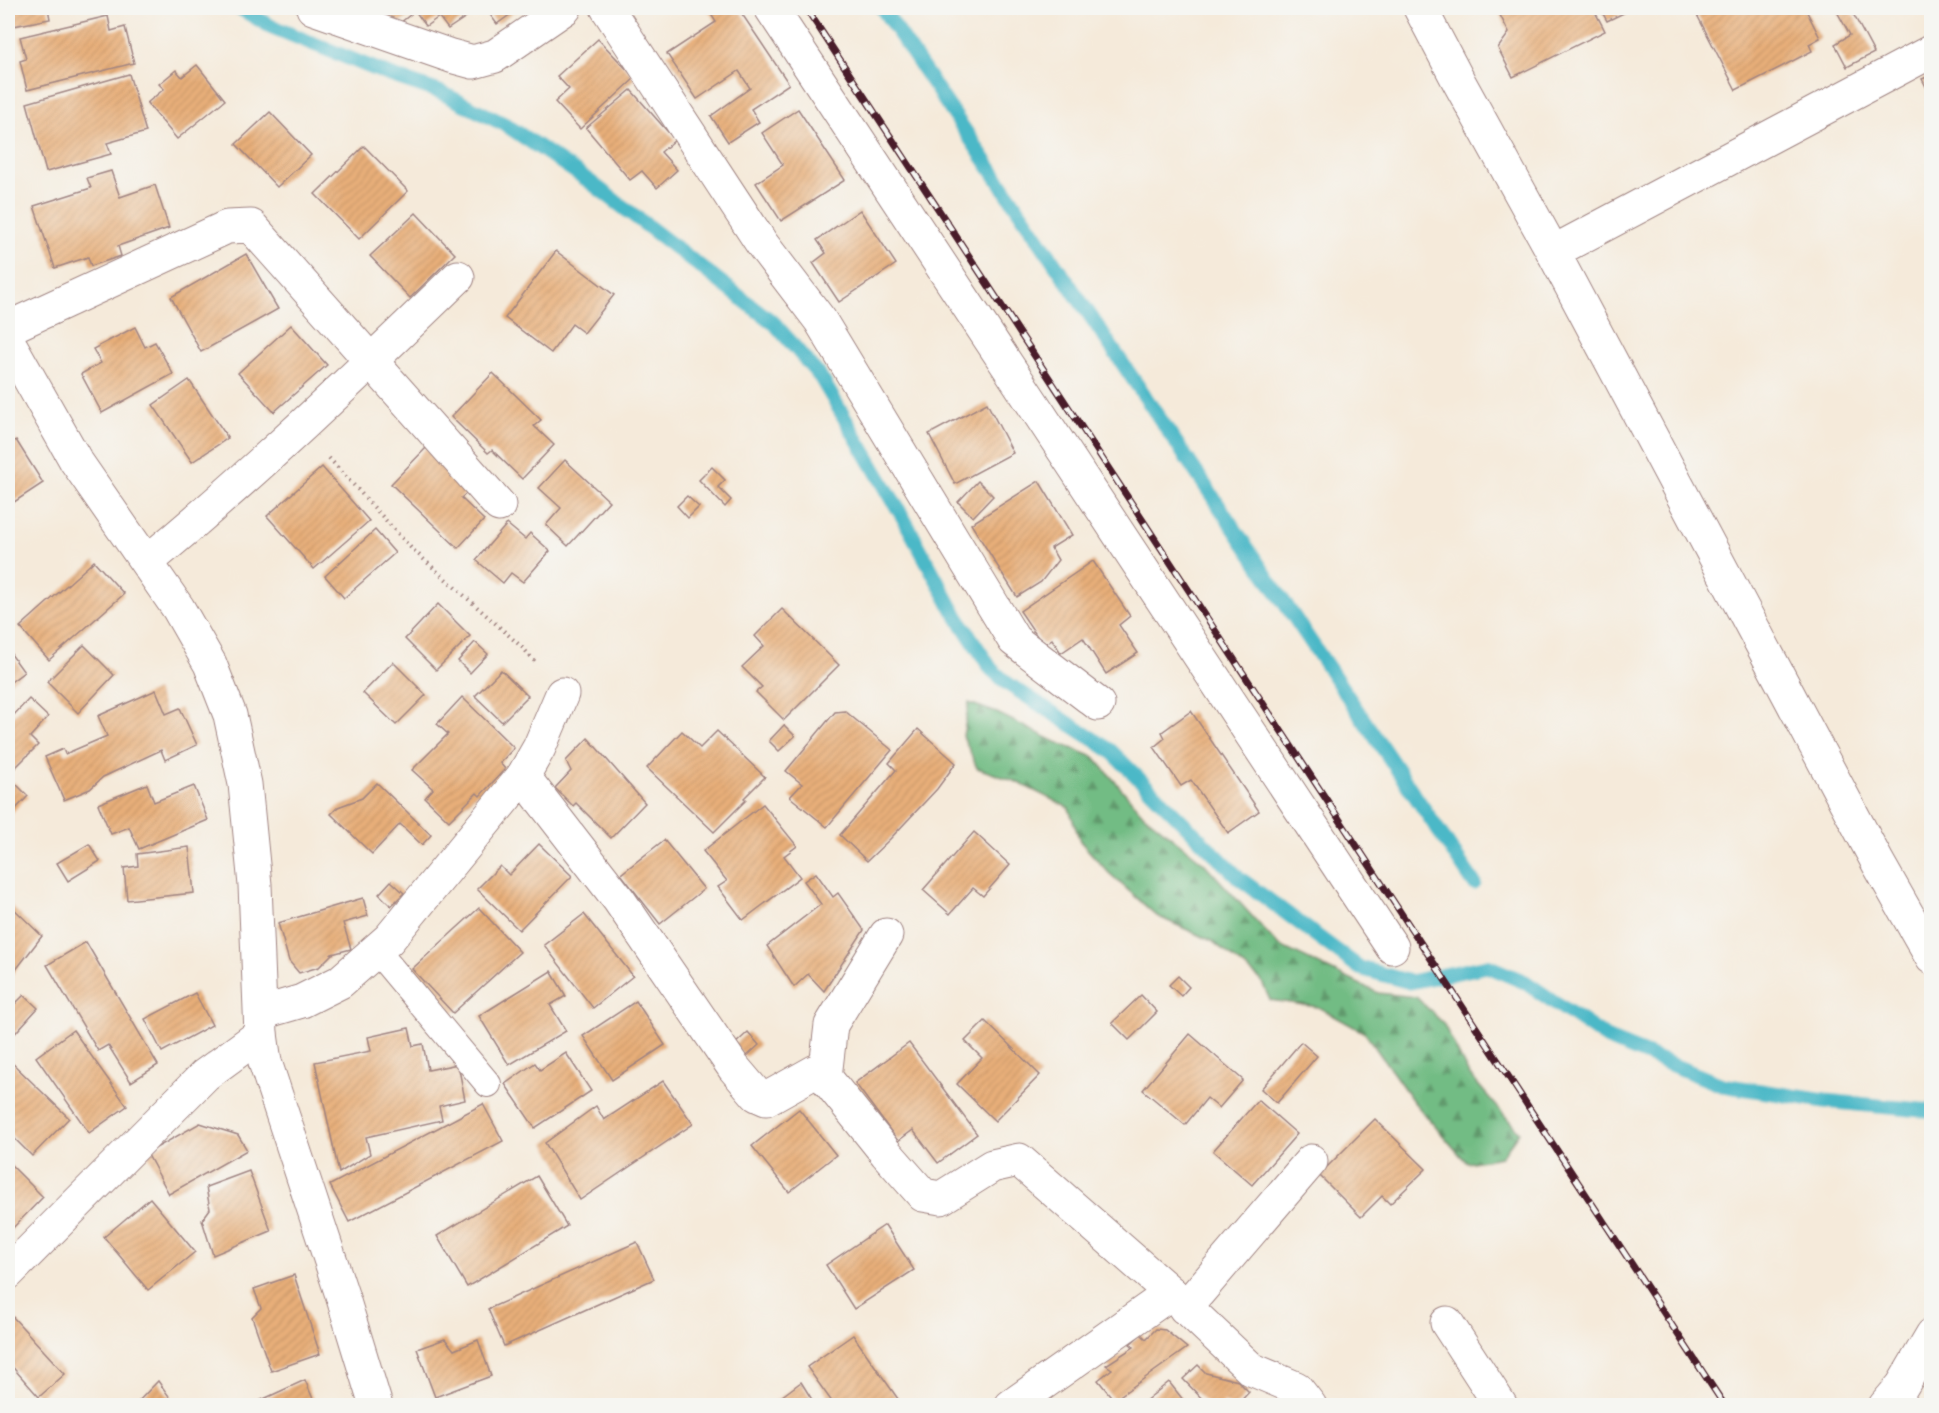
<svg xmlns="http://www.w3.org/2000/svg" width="1939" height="1413" font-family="'Architects Daughter',sans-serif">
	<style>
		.forest { fill: url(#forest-firs); stroke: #5e6e58; stroke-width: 1.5 }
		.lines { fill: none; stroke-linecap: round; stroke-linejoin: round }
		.stream { stroke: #4bb8c7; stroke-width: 15 }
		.building { fill: url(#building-hatch) }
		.service-casing { stroke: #a08482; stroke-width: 28 }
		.minor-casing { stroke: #a08482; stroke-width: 35 }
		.path { stroke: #a08482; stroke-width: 4; stroke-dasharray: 1.5 4.5; stroke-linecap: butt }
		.service { stroke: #fff; stroke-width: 26 }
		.minor { stroke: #fff; stroke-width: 33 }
		.rail-casing { stroke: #4a1f2b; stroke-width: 7 }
		.rail { stroke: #f6f6f2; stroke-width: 4.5; stroke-dasharray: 14; stroke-linecap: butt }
	</style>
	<defs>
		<pattern id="forest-firs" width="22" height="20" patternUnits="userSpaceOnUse" patternTransform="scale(1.5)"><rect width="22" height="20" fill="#72bc84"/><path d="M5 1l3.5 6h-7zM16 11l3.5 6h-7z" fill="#60986c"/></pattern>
		<pattern id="building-hatch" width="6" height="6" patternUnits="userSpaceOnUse" patternTransform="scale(1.5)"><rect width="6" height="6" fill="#e8af79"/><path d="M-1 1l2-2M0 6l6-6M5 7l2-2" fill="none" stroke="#c89669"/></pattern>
	</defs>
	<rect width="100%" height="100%" fill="#f6f6f2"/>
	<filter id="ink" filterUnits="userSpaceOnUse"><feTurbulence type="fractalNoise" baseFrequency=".0167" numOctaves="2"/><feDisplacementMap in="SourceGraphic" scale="12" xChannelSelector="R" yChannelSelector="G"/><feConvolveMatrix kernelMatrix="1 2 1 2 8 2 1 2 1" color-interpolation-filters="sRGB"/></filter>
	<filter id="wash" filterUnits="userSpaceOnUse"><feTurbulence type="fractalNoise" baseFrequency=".008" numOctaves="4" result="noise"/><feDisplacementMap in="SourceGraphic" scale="24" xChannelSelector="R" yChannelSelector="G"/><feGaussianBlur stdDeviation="1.35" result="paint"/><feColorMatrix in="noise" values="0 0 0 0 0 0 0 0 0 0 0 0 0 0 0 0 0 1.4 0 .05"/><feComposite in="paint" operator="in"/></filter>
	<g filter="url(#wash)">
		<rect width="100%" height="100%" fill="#f5eada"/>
		<polygon class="forest" points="969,703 997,713 1056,742 1094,757 1143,814 1204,863 1278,945 1378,993 1416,997 1443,1023 1468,1073 1519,1132 1501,1157 1467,1163 1413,1101 1365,1033 1318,1007 1270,1000 1261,980 1212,941 1157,916 1109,873 1080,841 1069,808 1017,782 977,768 963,736"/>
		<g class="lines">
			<g class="stream">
				<polyline points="240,8 270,26 390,75 440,92 506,125 589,181 775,324 821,378 904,519 953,610 991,669 1008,684 1110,750 1239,878 1360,968 1410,982 1487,966 1525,982 1608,1039 1722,1085 1825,1101 1932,1111"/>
				<polyline points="882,8 1474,883"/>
			</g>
		</g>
		<g id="blocks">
			<g class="building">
				<polygon points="8,8 48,8 50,19 8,27"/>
				<polygon points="370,8 407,8 411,14 400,23 372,11"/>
				<polygon points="413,8 477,8 478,9 448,29 439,17 426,26"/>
				<polygon points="485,8 519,8 497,24"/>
				<polygon points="707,8 738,8 789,84 751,109 759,122 728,142 711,116 750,88 739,71 697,99 667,54 716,22"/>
				<polygon points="1504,8 1593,8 1605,31 1513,77 1498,48 1509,33 1498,11"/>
				<polygon points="1600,8 1634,8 1607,21"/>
				<polygon points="1703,8 1722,8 1723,9 1727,8 1805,8 1820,38 1809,44 1812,51 1736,90 1695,11"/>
				<polygon points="1835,8 1850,8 1874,53 1847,67 1835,44 1850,35"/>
				<polygon points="108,16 111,31 125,27 134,63 27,90 20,61 26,59 20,37"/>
				<polygon points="598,39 635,78 580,129 555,102 569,89 557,76"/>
				<polygon points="197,65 225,100 177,139 147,103 164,89 159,84 176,70 182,77"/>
				<polygon points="129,74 146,132 107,143 111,154 46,172 27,103"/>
				<polygon points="1932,75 1932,98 1922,79"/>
				<polygon points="631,90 675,140 661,152 677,170 657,188 642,171 630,180 586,128"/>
				<polygon points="798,109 845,180 781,221 756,183 783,165 762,133"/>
				<polygon points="270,112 311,155 277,187 236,144"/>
				<polygon points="364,146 408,191 359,239 315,194"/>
				<polygon points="111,171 120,197 155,185 169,228 118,246 121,256 91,266 88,257 55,268 34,206 91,188 87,178"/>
				<polygon points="860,210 896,264 839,302 813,263 826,253 817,240"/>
				<polygon points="416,213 455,254 410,298 370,256"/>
				<polygon points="556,251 614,295 584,333 572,324 551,353 505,318"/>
				<polygon points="246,254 278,309 201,352 171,297"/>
				<polygon points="291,325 327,365 274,412 238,373"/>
				<polygon points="135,327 145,347 155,342 173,374 102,413 81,374 101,363 93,349"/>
				<polygon points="493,373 541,420 534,426 554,445 522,479 492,450 488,453 451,417"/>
				<polygon points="189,380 228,438 192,462 153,405"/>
				<polygon points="987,403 1013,453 955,484 929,434"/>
				<polygon points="16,440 43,483 8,506 8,445"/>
				<polygon points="426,448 470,490 461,498 484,520 458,548 391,484"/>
				<polygon points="565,460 609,501 568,546 546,525 561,508 539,488"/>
				<polygon points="322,467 369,521 314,569 267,516"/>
				<polygon points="712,467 725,480 718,487 731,500 725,507 699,480"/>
				<polygon points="978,481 993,496 973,517 958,502"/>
				<polygon points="1039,481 1072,535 1051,548 1058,560 1041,582 1017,597 971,524"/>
				<polygon points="687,496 699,507 688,518 677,506"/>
				<polygon points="507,524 525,539 530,533 550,551 523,582 511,573 503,583 476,560"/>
				<polygon points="375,530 395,553 344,598 325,576"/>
				<polygon points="94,561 124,594 49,660 20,627"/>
				<polygon points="1093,561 1130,616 1119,625 1138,653 1106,674 1083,638 1061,653 1052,639 1043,645 1020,611"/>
				<polygon points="438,604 470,636 436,670 405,639"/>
				<polygon points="782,609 839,665 784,720 756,692 762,687 742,667 764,646 755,636"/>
				<polygon points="475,642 488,654 470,673 458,661"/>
				<polygon points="84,645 114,675 78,713 47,682"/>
				<polygon points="8,650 24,672 8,684"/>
				<polygon points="393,662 426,695 396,725 363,693"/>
				<polygon points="501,670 528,696 502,722 475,696"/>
				<polygon points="156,690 166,714 180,708 197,745 165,760 161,750 103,777 90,789 64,800 45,757 63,749 65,754 107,736 98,716"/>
				<polygon points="462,697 514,748 500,763 505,769 480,796 477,793 449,821 425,798 433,789 412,770 448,734 437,724"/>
				<polygon points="29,699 48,717 30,737 38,745 12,771 10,769 8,772 8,721"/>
				<polygon points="845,711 892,750 827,827 790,797 802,784 786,771 835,712"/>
				<polygon points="1191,711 1259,811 1228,833 1191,780 1181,786 1154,747 1165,738 1162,732"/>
				<polygon points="784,725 795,736 779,751 769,741"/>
				<polygon points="918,729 956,763 937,789 890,839 867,861 840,835 896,770 889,763"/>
				<polygon points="682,731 700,748 717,731 765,777 744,798 746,800 714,832 647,768"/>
				<polygon points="588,738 645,803 611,838 576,803 573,806 555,788 571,771 566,761"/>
				<polygon points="14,782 28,796 8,817 8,789"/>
				<polygon points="377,783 431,835 422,845 400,824 372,854 331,814 338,807 362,798"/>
				<polygon points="147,784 154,802 194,786 208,820 139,849 129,827 111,834 98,804"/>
				<polygon points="763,804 797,846 784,856 800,877 743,920 718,887 727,881 703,851"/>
				<polygon points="974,832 1010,865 983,896 973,888 950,914 923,890"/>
				<polygon points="664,840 704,889 660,924 621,874"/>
				<polygon points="89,844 100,861 68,881 57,863"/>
				<polygon points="539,844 572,876 519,930 477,889 500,866 509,875"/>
				<polygon points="189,847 194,893 127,900 124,868 138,866 137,854"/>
				<polygon points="816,873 833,897 838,893 864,930 824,991 808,974 794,987 767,946 821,904 804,881"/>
				<polygon points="391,881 404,893 391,906 379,894"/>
				<polygon points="363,898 368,916 343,923 351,949 332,954 319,967 299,973 289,961 278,923"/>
				<polygon points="8,903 42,936 8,980"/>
				<polygon points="479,908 520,952 453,1013 412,969"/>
				<polygon points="584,914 633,976 593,1008 544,945"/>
				<polygon points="86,942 158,1065 131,1082 108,1045 98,1051 47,965"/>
				<polygon points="551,971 566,996 550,1005 566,1031 509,1065 479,1016"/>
				<polygon points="1178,976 1189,987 1181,996 1169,985"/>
				<polygon points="195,993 212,1025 162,1052 145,1019"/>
				<polygon points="24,995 38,1008 8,1041 8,1000 10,997 16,1003"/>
				<polygon points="1141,995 1157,1012 1129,1040 1112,1023"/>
				<polygon points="636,1001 665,1045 612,1080 583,1036"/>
				<polygon points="985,1021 1040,1075 995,1121 957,1084 982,1058 965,1041"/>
				<polygon points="409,1028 413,1046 423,1044 428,1070 458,1064 465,1100 439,1106 442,1120 366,1137 370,1154 339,1173 315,1062 371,1051 368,1037"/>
				<polygon points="73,1030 127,1106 89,1133 36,1057"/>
				<polygon points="748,1032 759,1045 746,1057 734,1045"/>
				<polygon points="1190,1034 1243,1080 1219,1108 1207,1098 1185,1125 1143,1090"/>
				<polygon points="1301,1042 1317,1056 1277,1103 1261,1089"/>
				<polygon points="909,1043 977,1134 938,1163 913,1130 898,1141 855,1083"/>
				<polygon points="566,1053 591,1091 535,1128 505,1084 535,1063 540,1070"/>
				<polygon points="8,1059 69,1118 32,1156 8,1132"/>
				<polygon points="663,1081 693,1124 580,1200 545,1143 596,1106 604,1120"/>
				<polygon points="1258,1100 1297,1134 1252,1185 1213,1151"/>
				<polygon points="483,1104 503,1141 349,1222 330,1185"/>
				<polygon points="799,1109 836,1155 789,1192 752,1146"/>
				<polygon points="1375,1119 1426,1169 1390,1204 1382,1196 1361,1217 1319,1175"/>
				<polygon points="200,1123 238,1135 247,1150 169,1194 147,1153"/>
				<polygon points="8,1162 43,1197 8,1233"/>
				<polygon points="249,1171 271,1231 213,1255 202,1220 210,1209 206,1187"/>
				<polygon points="537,1176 567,1226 467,1287 437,1236"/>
				<polygon points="150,1198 195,1252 148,1290 104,1237"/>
				<polygon points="885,1225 914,1270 854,1309 826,1265"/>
				<polygon points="637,1242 654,1279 504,1346 488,1309"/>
				<polygon points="294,1275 320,1354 271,1371 252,1317 261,1308 254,1289"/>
				<polygon points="11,1315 65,1374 39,1397 8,1362 8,1318"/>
				<polygon points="1156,1329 1165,1330 1187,1348 1114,1400 1098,1380 1112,1369 1106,1365 1134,1347 1130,1344 1141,1334 1146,1339"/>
				<polygon points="853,1335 903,1406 835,1406 807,1367"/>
				<polygon points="445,1339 454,1350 478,1340 491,1376 435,1397 417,1349"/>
				<polygon points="1198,1365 1206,1373 1238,1381 1249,1392 1236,1406 1229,1406 1225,1402 1221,1406 1209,1406 1183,1379"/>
				<polygon points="305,1380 316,1406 258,1406 257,1402"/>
				<polygon points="158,1381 176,1406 134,1406"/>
				<polygon points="801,1382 816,1406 769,1406"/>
				<polygon points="1169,1382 1188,1406 1139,1406"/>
			</g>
		</g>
	</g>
	<g filter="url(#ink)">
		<use href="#blocks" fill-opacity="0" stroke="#a08482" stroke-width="1.5"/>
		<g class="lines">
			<defs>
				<polyline id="service" points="376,950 488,1084"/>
				<g id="minor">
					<polyline points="313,8 451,56 473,62 495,56 565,8"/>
					<polyline points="607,8 762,244 820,320 1014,640 1098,704"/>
					<polyline points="771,8 1392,947"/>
					<polyline points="1420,8 1459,82 1553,252 1878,863 1932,958"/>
					<polyline points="1553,252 1932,51"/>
					<polyline points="8,328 227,227 251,226 499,505"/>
					<polyline points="8,341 76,461 178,608 210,664 230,715 245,784 255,885 261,1034 265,1062 342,1295 376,1406"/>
					<path d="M148,561C256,472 357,375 458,277"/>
					<polyline points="523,776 539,748 562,694"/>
					<polyline points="261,1013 302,1001 340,982 389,939 523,776 619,900 734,1068 757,1095 766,1099 816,1071 825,1077 886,1153 923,1195 941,1198 992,1166 1019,1160 1171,1293 1251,1369 1296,1388 1310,1406"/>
					<polyline points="825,1077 831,1025 886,935"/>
					<polyline points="8,1273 205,1075 261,1034"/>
					<polyline points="1185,1308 1311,1161"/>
					<polyline points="1447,1323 1501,1406"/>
					<polyline points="1011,1406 1171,1293"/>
					<polyline points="1885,1406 1902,1386 1932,1335"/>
				</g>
			</defs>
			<use href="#service" class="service-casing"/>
			<use href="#minor" class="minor-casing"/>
			<polyline class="path" points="329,458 411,548 524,649 536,663"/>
			<use href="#service" class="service"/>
			<use href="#minor" class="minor"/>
			<defs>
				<polyline id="rail" points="806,8 1725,1406"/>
			</defs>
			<use href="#rail" class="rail-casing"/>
			<use href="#rail" class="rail"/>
		</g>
	</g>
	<rect width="1939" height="1413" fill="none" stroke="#f6f6f2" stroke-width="30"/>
</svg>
